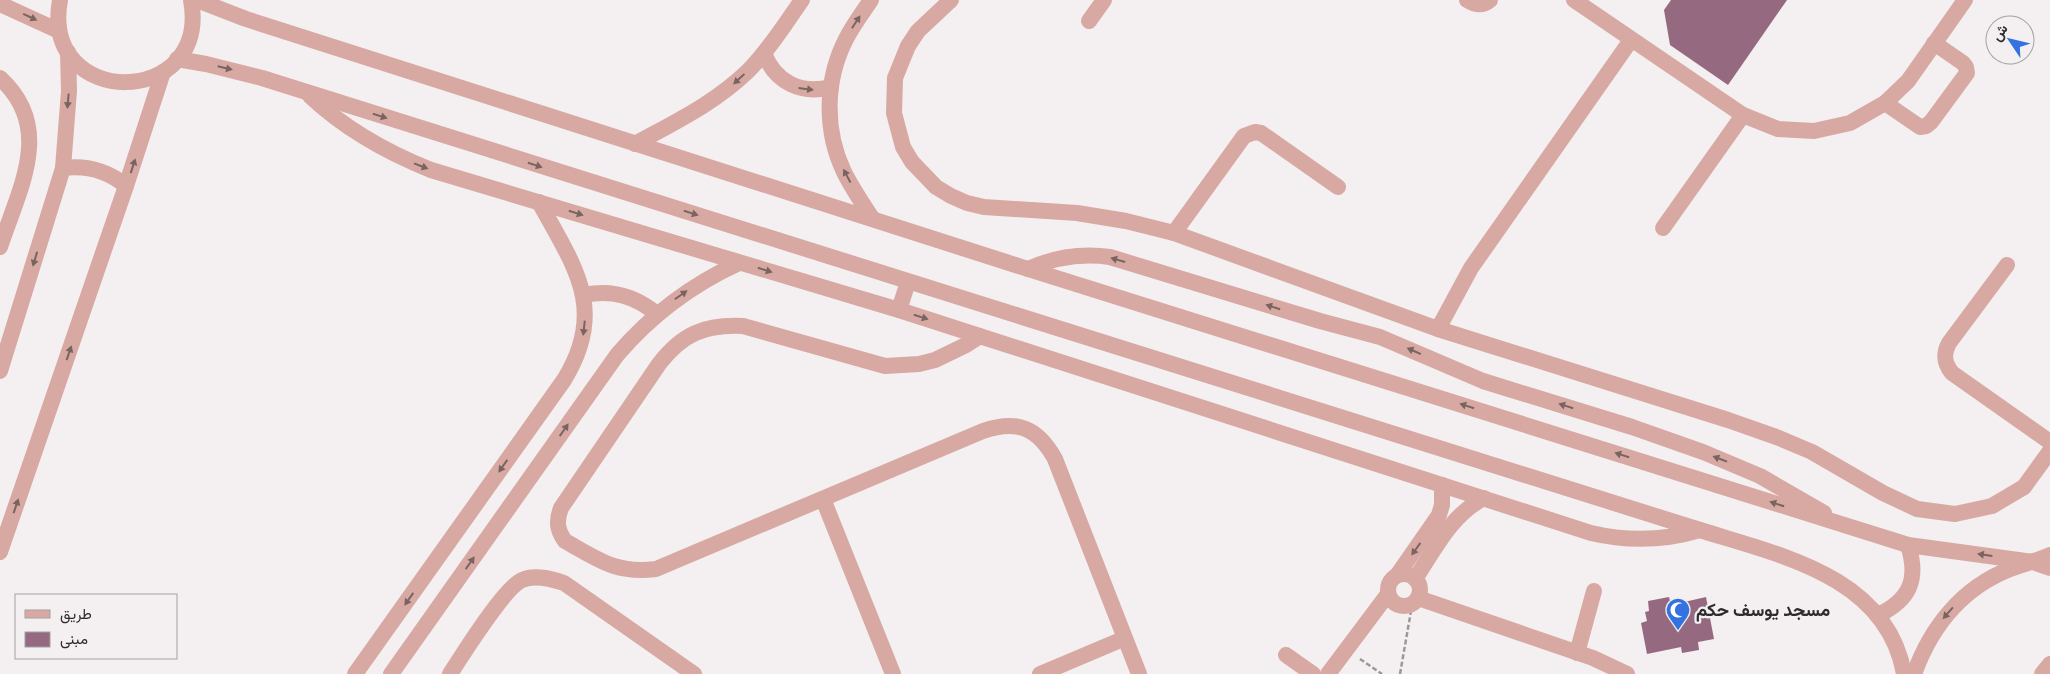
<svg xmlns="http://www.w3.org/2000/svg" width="2050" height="674" font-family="Cabin,Vazirmatn,sans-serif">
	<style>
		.building { fill: #956a81 }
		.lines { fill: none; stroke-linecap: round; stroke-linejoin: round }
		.path { stroke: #9c9899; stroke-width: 2.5; stroke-dasharray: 5 2.5; stroke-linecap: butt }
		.minor { stroke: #d7a9a2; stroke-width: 16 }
		.oneway { fill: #796461 }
		.labels { text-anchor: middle; stroke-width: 4.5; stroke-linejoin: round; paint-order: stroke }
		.poi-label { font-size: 18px; font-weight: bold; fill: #2d2b2b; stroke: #f4eff0; text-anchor: start }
	</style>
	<rect width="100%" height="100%" fill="#f4eff0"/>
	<g class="building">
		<polygon points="1671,0 1787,0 1728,85 1670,45 1664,10"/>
		<polygon points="1669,597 1671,605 1706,597 1714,639 1698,642 1699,650 1682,653 1681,647 1647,654 1641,623 1647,621 1645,612 1649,611 1648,601"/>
	</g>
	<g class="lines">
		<g class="path">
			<polyline points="1360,659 1382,674"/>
			<polyline points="1400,674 1411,611"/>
		</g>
		<g class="minor">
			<path d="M60,0C40,110 211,109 191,0"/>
			<polyline points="197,0 246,19 1028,269 1908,545 2033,562 2050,568"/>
			<path d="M871,0C863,12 853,25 846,39C825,80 824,130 844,172C852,188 862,203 872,218"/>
			<polyline points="951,0 918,31 908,46 895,78 894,113 903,147 912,162 936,187 951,196 967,203 984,207 1077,213 1126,221 1174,233 1438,329 1728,420 1779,438 1812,452 1883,493 1917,509 1955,514 1992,506 2024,487 2050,451"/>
			<path d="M1467,0C1475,5 1482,7 1490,0"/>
			<polyline points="1574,0 1743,115 1778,129 1814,131 1850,123 1885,103 1908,81 1965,0"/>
			<polyline points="0,4 59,31"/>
			<polyline points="1089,21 1104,0"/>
			<path d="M764,53C775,82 801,95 831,87"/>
			<path d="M177,59L206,64L262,78L1700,530C1779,555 1887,576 1904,674"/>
			<path d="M0,78C55,128 19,189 0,247"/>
			<path d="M310,96C346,130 386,152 431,170L899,310L1591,533C1629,542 1663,541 1700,530"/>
			<polyline points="1885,103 1920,127 1926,126 1931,122 1967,73 1966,67 1963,63 1934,43"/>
			<path d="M635,144C675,122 715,103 748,71C769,50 785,24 802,0"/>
			<path d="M63,168C87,165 107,170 126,186"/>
			<polyline points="1663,228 1743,115"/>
			<polyline points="1174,233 1244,136 1255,132 1261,133 1338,187"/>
			<path d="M2007,265L1949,343C1943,354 1944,363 1952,373L2050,442"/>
			<path d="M1028,269C1055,257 1081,253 1110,257L1320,321L1380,337L1483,381L1632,427L1703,452L1760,476L1824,513"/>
			<path d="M584,295C612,289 635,296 657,314"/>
			<polyline points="899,310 908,282"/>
			<polyline points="1438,329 1471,268 1631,40"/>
			<path d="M980,336L966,345L935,360L919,364L885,366L743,326C705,324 682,334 659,364L561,508C556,521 557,530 565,541C599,560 616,574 656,569L983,431C1017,419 1038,428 1055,459L1139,674"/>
			<polyline points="0,371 63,168 69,91 68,52"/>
			<polyline points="823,499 893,674"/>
			<polyline points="0,552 126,186 163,72"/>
			<polyline points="1398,574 1439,515 1442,505 1442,485"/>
			<circle cx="1404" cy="590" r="16"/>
			<path d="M1415,579C1435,549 1451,515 1484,498"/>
			<polyline points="1418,598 1593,658 1627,674"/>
			<path d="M1878,615C1910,600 1919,579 1908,545"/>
			<polyline points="1577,653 1594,591"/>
			<polyline points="1286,655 1313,674"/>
			<path d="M355,674L564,380C608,309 574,266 539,202"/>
			<path d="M391,674L617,355C652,314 691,285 739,263"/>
			<path d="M450,674C463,654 504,588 522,580C535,574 552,579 564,583L694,674"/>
			<polyline points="1040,674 1123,639"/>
			<polyline points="1328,674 1388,594"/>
			<path d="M1914,674C1931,627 1962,588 2010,569C2023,564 2037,561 2050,555"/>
			<polyline points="2042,674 2050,664"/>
		</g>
	</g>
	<defs><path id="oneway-solid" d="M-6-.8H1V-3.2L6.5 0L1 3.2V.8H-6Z" transform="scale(1.25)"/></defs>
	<g class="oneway">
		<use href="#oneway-solid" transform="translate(30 17) rotate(25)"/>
		<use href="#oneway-solid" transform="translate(856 22) rotate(-57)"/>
		<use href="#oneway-solid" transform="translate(225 68) rotate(13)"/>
		<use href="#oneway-solid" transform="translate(739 79) rotate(137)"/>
		<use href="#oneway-solid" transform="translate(806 89) rotate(7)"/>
		<use href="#oneway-solid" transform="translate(68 101) rotate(95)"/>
		<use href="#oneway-solid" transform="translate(380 116) rotate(17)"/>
		<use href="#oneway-solid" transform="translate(535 165) rotate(17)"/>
		<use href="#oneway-solid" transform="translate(133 166) rotate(-72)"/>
		<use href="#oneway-solid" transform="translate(421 166) rotate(21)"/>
		<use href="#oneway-solid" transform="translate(847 176) rotate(-118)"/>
		<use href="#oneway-solid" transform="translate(576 213) rotate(17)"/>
		<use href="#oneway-solid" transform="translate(691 213) rotate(17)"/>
		<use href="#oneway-solid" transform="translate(35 259) rotate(107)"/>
		<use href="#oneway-solid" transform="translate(1118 260) rotate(-164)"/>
		<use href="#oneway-solid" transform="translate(765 270) rotate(17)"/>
		<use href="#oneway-solid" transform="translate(681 295) rotate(-35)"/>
		<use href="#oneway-solid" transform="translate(1273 307) rotate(-163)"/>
		<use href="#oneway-solid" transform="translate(921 317) rotate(17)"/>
		<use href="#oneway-solid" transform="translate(584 328) rotate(96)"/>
		<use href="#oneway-solid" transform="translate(1414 351) rotate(-156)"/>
		<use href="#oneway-solid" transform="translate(69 353) rotate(-71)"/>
		<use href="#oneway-solid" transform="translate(1467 406) rotate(-162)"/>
		<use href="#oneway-solid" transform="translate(1566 406) rotate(-163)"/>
		<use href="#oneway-solid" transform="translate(564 430) rotate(-55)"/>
		<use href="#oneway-solid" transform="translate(1622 455) rotate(-162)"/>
		<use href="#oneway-solid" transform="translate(1720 459) rotate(-159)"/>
		<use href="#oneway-solid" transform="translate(503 466) rotate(125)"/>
		<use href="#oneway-solid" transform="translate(1777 504) rotate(-162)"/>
		<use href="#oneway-solid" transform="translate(16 506) rotate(-71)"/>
		<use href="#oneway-solid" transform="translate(1416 549) rotate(126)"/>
		<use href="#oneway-solid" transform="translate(1985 555) rotate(-172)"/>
		<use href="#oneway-solid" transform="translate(470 563) rotate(-55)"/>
		<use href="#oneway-solid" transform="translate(409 599) rotate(125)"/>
		<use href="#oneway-solid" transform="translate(1948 613) rotate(131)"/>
	</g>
	<defs>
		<symbol id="mosque-pin" viewBox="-11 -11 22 30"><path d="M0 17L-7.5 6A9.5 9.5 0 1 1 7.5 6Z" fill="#3372e0" stroke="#f4eff0"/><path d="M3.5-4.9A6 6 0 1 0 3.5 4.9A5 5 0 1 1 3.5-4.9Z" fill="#fff"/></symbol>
	</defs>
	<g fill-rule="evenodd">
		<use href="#mosque-pin" x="1664" y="596" width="28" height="38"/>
	</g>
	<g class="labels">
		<g class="poi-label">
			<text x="1696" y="616">مسجد يوسف حكم</text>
		</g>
	</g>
	<rect x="15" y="594" width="162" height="65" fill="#f4eff0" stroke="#a4a1a1"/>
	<rect x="25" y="610" width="25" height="8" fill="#d7a9a2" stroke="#a4a1a1"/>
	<text x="60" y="619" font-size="15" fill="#2d2b2b">طريق</text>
	<rect x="25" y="632" width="25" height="15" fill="#956a81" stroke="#a4a1a1"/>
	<text x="60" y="644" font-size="15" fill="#2d2b2b">مبنى</text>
	<g transform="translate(2010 40) rotate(305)"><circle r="24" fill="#f4eff0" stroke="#a4a1a1"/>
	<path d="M0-4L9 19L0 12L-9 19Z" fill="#3372e0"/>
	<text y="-8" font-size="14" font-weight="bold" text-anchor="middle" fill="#2d2b2b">ش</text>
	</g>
</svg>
